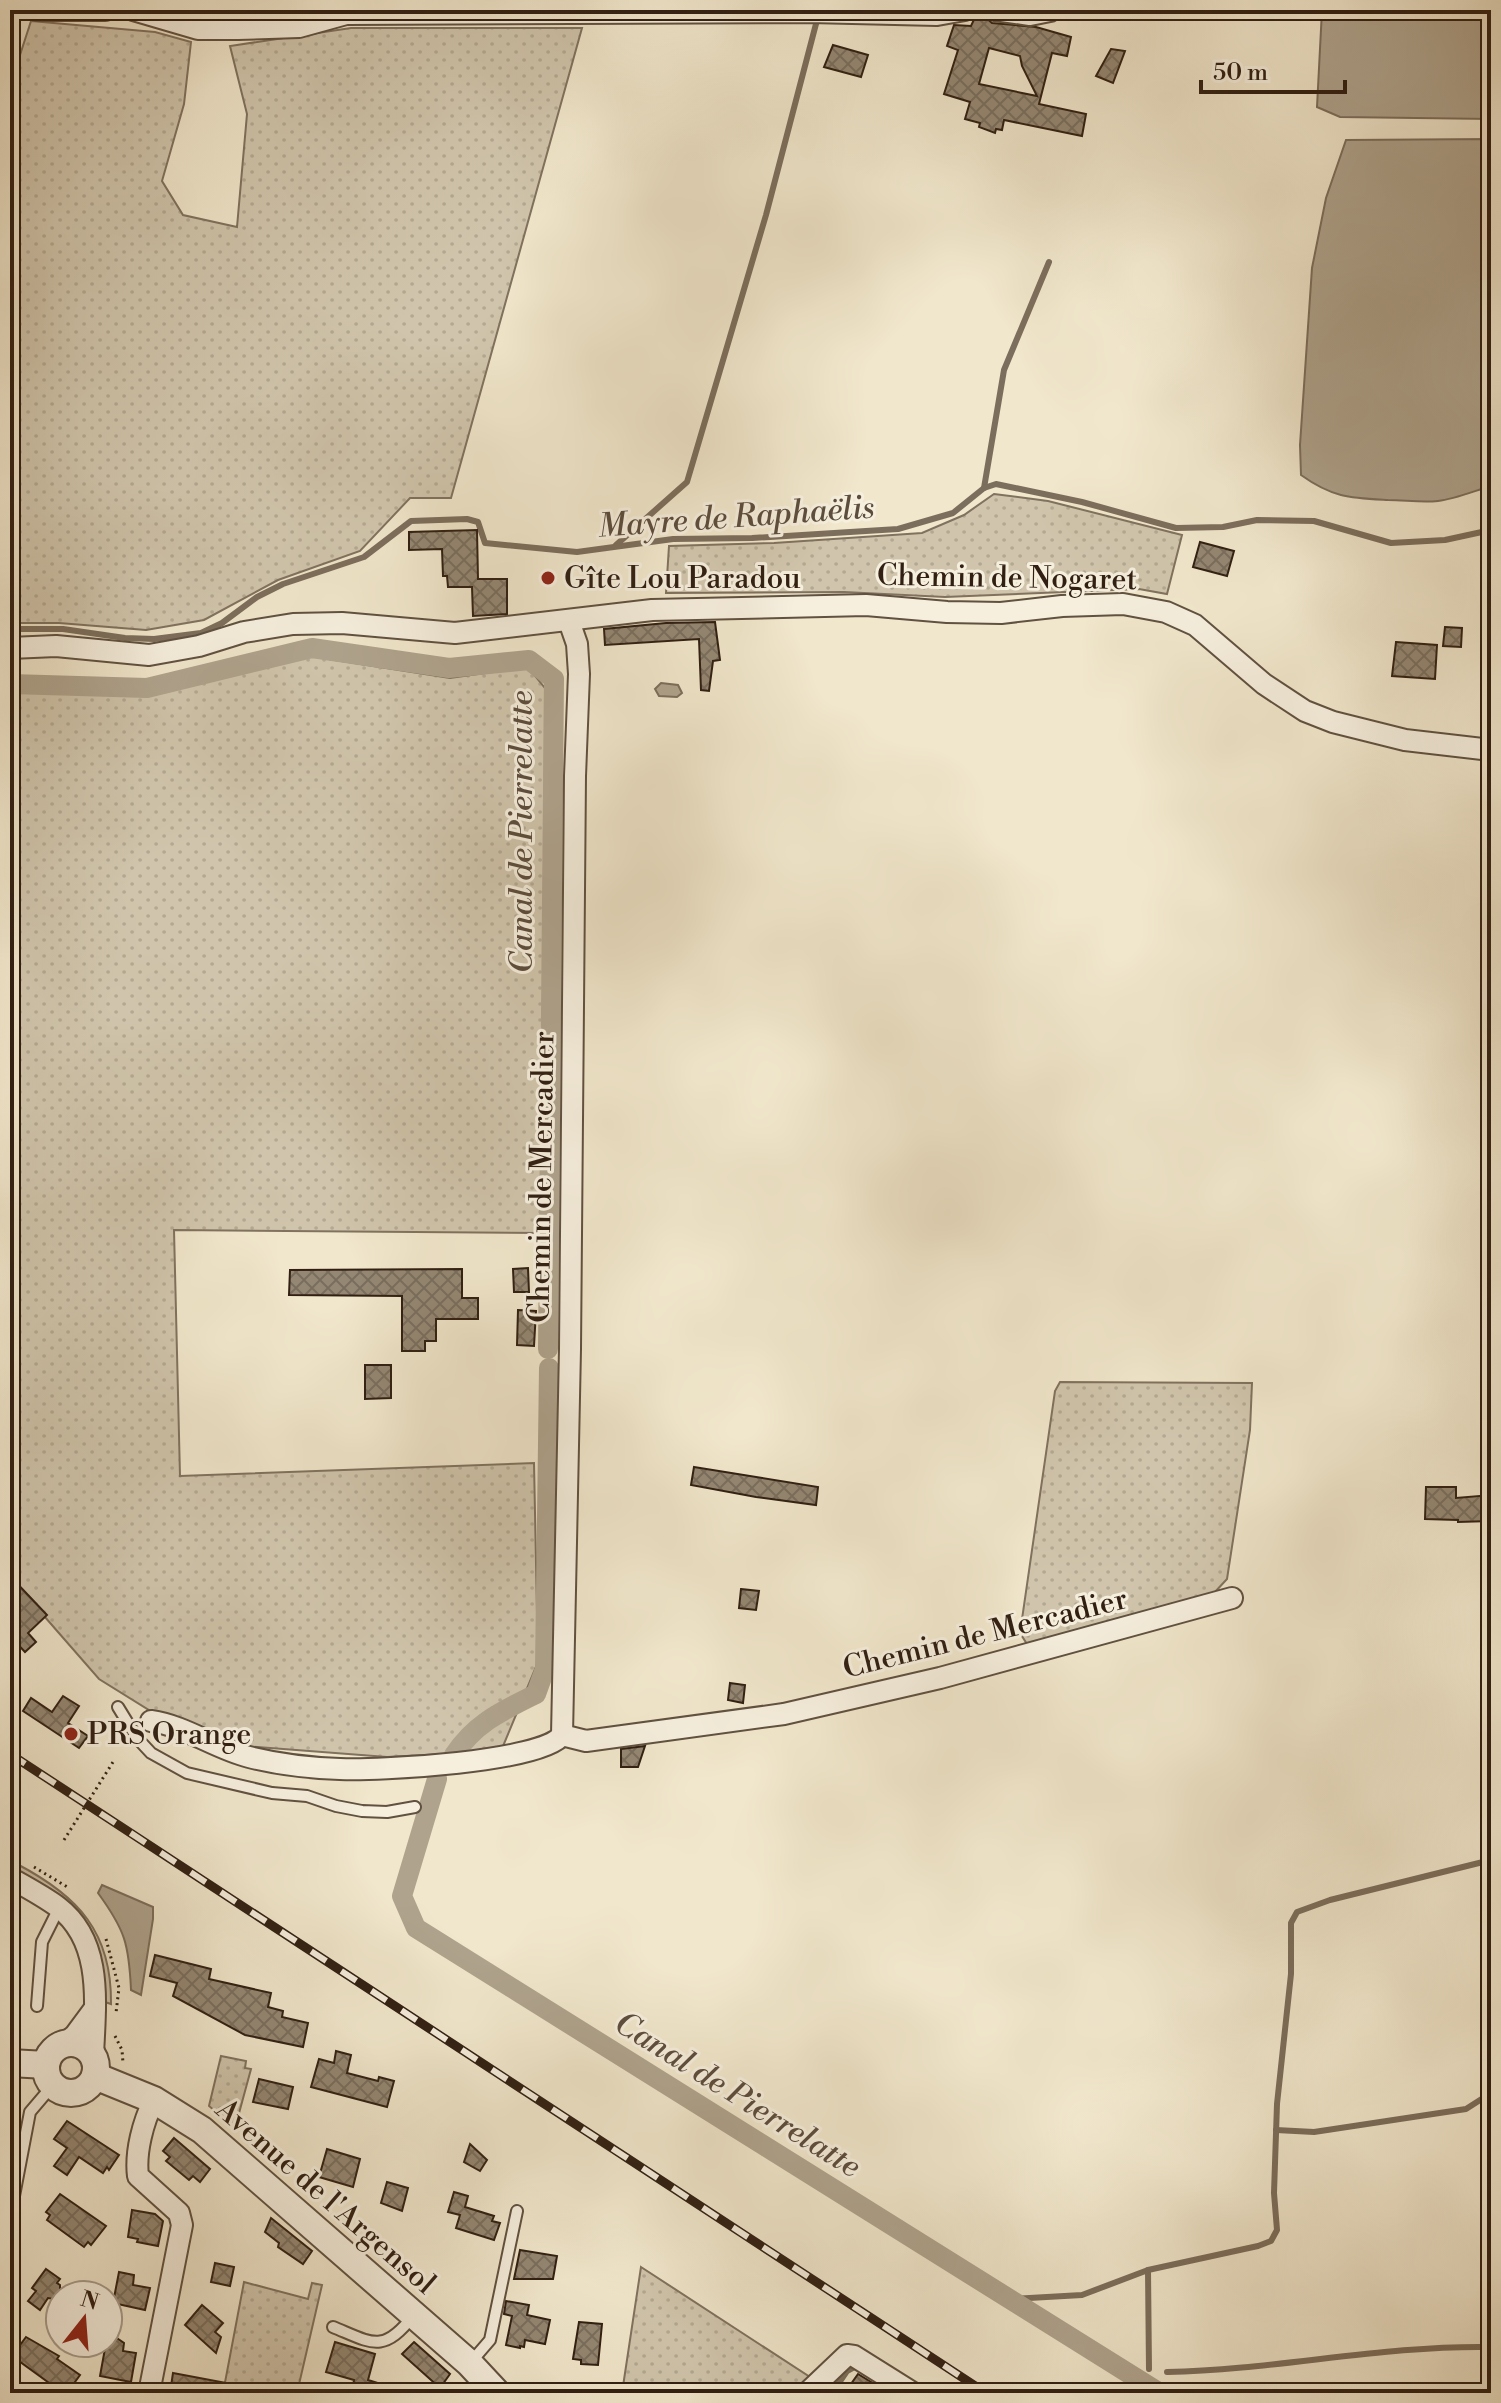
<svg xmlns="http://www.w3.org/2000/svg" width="1501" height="2403" font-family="'Libre Bodoni',serif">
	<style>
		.grass { fill: url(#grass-dots); stroke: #80725f; stroke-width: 2 }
		.garden { fill: #d0c5ac; stroke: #80725f; stroke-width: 2 }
		.water { fill: #afa38d; stroke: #7c6e5c; stroke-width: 2 }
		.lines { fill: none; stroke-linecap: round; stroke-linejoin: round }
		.stream { stroke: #7c6e5c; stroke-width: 6 }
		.canal { stroke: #afa38d; stroke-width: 20 }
		.building { fill: url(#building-cross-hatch); stroke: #301f12; stroke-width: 2; fill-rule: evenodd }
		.service-casing { stroke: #605140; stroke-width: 14 }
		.minor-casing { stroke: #605140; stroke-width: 24 }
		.tertiary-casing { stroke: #605140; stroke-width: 30 }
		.path { stroke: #301f12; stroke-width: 3; stroke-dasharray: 2 4; stroke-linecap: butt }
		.service { stroke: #f6efde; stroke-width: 10 }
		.minor { stroke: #f6efde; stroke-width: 20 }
		.tertiary { stroke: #f6efde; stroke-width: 26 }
		.rail-casing { stroke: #301f12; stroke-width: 9 }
		.rail { stroke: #f6efde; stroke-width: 6; stroke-dasharray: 18; stroke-linecap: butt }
		.poi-dot { fill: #8f2418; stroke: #f6efde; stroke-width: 3 }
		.labels { text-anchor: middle; stroke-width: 6; stroke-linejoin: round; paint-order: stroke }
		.street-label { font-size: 30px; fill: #301f12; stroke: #f6efde }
		.poi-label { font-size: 30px; fill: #301f12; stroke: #f6efde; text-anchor: start }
		.water-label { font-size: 32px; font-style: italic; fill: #5c4d3d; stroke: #f6efde }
	</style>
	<defs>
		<pattern id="grass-dots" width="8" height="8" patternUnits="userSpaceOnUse" patternTransform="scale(2)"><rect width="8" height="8" fill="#d0c5ac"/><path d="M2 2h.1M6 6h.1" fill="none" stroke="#b3a993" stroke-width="1.8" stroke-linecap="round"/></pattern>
		<pattern id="building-cross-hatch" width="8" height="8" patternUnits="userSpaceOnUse" patternTransform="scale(2)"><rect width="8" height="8" fill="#948773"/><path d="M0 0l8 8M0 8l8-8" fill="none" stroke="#796e5d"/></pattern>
	</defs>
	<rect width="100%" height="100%" fill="#f1e7cc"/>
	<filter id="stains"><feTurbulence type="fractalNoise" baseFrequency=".0025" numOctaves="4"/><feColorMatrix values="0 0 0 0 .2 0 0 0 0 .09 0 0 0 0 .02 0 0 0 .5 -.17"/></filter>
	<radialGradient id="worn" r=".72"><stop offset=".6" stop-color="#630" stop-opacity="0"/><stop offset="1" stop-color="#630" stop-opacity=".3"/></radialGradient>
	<g class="grass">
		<polygon points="31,21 155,32 191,42 184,104 162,181 183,215 237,227 247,114 230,46 351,28 582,28 451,498 410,498 360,551 278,580 204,620 146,630 59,623 10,623 10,86"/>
		<polygon points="994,494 1048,501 1182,535 1167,594 1139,589 945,597 844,592 666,593 669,546 774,543 922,533 964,515"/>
		<polygon points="309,656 450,678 528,667 545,688 544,1233 174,1230 180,1476 534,1463 538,1662 501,1751 387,1757 244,1746 149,1710 99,1679 10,1577 10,688 151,694"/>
		<polygon points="1060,1382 1252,1383 1250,1430 1227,1579 1214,1593 1027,1644 1020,1633 1055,1391"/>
		<polygon points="221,2056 246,2061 245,2068 251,2069 235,2128 209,2106"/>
		<polygon points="641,2267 813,2379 791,2393 622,2393"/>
		<polygon points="244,2282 308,2299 312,2283 322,2285 297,2393 223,2393"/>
	</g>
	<path class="garden" d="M17,1864C78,1896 112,1932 111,2004L105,2002C108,1932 72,1900 15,1869Z"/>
	<g class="water">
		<polygon points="1322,10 1491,10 1491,119 1340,117 1317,107"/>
		<path d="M1491,139V486C1474,491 1455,499 1438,501C1421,503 1405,500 1388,500C1351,498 1333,498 1301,475L1300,445L1312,268L1326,198L1346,140Z"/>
		<polygon points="661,683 678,685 682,693 677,697 659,696 655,689"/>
		<path d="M102,1885L153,1907V1919L141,1995L131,1990C129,1944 125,1930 98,1893Z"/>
	</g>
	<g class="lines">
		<g class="stream">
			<polyline points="984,488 1004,370 1049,262"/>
			<polyline points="616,545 687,482 766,215 817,20"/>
			<polyline points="10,629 63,629 125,638 154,639 201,633 222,623 257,597 283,584 364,557 411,521 467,519 478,522 485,543 577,552 673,539 752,538 898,529 953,513 984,488 996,484 1082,502 1176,528 1223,527 1257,520 1314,521 1391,543 1445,540 1491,530"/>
			<polyline points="1276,2130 1314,2132 1466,2109 1491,2093"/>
			<polyline points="1148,2270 1149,2369"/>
			<polyline points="1010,2299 1082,2295 1148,2270 1258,2246 1271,2241 1277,2230 1274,2193 1277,2104 1291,1974 1291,1923 1297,1912 1330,1900 1491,1860"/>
			<path d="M1167,2372C1276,2370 1382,2345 1491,2347"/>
			<polyline points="832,2393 847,2371 858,2365"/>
		</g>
		<g class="canal">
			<polyline points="10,684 147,688 312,648 449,668 529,660 554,679 548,1349"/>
			<path d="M454,1755C475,1723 502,1711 536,1694L545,1669L549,1368"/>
			<polyline points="437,1779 402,1896 416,1928 1160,2393"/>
		</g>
	</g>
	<g class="building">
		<path d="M978,11L992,23L1036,27L1071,37L1067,56L1052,53L1039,104L1086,114L1082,136L1004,120L1002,130L996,129L995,133L979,127L980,123L965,119L970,102L944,94L958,50L947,46L954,25L971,26ZM989,48L1020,56L1022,66L1037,96L979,84Z"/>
		<polygon points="833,45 868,55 861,77 824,67"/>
		<polygon points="1111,49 1125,51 1113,83 1096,76"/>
		<polygon points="477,530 478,579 507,579 507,614 473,616 472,587 448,587 447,576 443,576 442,549 409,550 409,532"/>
		<polygon points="1200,542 1234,551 1227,576 1193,567"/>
		<polygon points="715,622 720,660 713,661 709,691 701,690 699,639 605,645 604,629 666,623"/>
		<polygon points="1445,627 1462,628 1461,647 1443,646"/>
		<polygon points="1396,642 1437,645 1435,679 1392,676"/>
		<polygon points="528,1268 529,1292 514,1292 513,1269"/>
		<polygon points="462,1269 462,1298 478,1298 478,1319 436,1319 436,1341 425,1341 425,1351 402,1351 402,1296 289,1295 290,1270"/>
		<polygon points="518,1310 536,1311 534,1346 517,1345"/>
		<polygon points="365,1365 391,1365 391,1398 365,1399"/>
		<polygon points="694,1467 818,1487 816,1505 756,1497 691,1485"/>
		<polygon points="1426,1487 1456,1487 1456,1498 1491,1495 1491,1521 1458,1522 1458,1520 1425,1519"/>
		<polygon points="10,1576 47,1615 28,1633 36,1642 25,1652 10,1636"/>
		<polygon points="741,1589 759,1591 756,1610 739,1608"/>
		<polygon points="730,1683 745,1685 743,1703 728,1700"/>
		<polygon points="63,1696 79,1706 68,1723 88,1736 79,1748 23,1711 31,1698 52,1712"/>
		<polygon points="645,1746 638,1767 621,1767 621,1749"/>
		<polygon points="155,1955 211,1969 209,1979 271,1993 268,2007 283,2011 282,2017 308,2023 303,2047 245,2035 173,1996 177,1983 150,1976"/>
		<polygon points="336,2051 351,2055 347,2073 378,2081 379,2077 394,2081 387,2107 311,2087 319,2059 334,2063"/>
		<polygon points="259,2079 293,2087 288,2109 253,2102"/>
		<polygon points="67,2121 119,2155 109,2170 107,2167 103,2173 79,2157 67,2175 54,2166 67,2148 54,2139"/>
		<polygon points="174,2138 210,2169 200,2182 193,2176 189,2180 166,2161 170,2157 163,2151"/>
		<polygon points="470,2144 487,2160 480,2171 464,2162"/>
		<polygon points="327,2149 360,2159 353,2187 319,2177"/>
		<polygon points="387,2182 408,2188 402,2211 381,2203"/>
		<polygon points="454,2192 468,2196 465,2207 494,2216 492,2221 500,2223 494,2240 456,2228 460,2215 448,2212"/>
		<polygon points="60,2194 106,2226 91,2245 88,2242 84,2247 47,2220 50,2215 46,2212"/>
		<polygon points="132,2210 155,2214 163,2221 158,2246 137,2242 138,2239 128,2237"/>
		<polygon points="271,2218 312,2251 303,2264 278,2247 279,2243 265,2232"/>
		<polygon points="520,2250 557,2256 553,2279 514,2279"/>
		<polygon points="215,2263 234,2267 230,2286 211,2282"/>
		<polygon points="46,2269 60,2279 57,2283 60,2285 60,2300 48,2298 40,2310 28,2301 36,2291 32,2288"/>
		<polygon points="119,2272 134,2275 133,2285 150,2288 145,2310 113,2303"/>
		<polygon points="506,2301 529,2305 527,2315 550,2320 545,2344 525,2340 524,2347 520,2346 520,2348 506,2345 512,2316 504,2314"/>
		<polygon points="202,2305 223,2323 215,2332 221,2337 216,2353 185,2325"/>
		<polygon points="579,2322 602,2324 598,2365 581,2364 581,2360 573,2359"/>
		<polygon points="108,2332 124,2343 123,2351 136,2353 131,2382 100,2376 106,2343 108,2343"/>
		<polygon points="26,2337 59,2356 57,2359 80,2375 67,2393 63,2393 12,2356"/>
		<polygon points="335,2342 375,2354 368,2380 400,2390 399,2393 352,2393 354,2380 326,2372"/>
		<polygon points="414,2342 450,2374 440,2388 402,2354"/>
		<polygon points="173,2373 237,2385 236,2393 170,2393"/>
		<polygon points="858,2374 889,2393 868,2393 851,2384"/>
	</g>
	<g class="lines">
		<defs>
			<g id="service">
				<polyline points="118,1707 137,1738 151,1753 187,1773 272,1793 307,1796 336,1806 362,1811 387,1812 415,1807"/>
				<polyline points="37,2006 42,1942 59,1908"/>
				<polyline points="10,2217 30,2112 53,2085"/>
				<path d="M333,2327C372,2343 383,2354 413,2316"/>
				<polyline points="471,2362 490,2340 517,2211"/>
			</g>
			<g id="minor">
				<polyline points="37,10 105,10"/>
				<polyline points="133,10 198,29 237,29 233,10"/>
				<polyline points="995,10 1030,15 1050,11"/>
				<polyline points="237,29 299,27 346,14 810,12 937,15 965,10"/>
				<polyline points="10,648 56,646 149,655 199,646 244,632 293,624 342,623 455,633 652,610 866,605 947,612 1001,613 1062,606 1123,604 1166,612 1195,625 1264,684 1305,711 1333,722 1405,740 1491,750"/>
				<path d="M151,1721C186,1726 214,1748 249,1757C277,1764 310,1768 340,1769C376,1771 544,1762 562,1735L570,1349L575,776L579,674L577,644L569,621"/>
				<polyline points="562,1735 586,1741 784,1714 940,1678 1232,1598"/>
				<path d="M10,1878C26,1887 43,1896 58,1907C104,1942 95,2005 93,2056"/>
				<polyline points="64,2044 75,2035 95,2008"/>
				<path d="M149,2393L182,2225L179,2213L138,2176C135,2152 143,2122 154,2100"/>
				<polyline points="807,2393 847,2355 854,2356 913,2393"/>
			</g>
			<g id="tertiary">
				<circle cx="71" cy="2068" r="25"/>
				<polyline points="10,2063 46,2065"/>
				<polyline points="95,2076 154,2100 202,2130 469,2363 497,2393"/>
			</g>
		</defs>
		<use href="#service" class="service-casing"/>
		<use href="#minor" class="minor-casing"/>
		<use href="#tertiary" class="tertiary-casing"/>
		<g class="path">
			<polyline points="64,1840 113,1762"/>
			<polyline points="34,1867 69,1888"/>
			<polyline points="106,1939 119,1988 116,2013"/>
			<polyline points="115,2036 122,2050 123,2063"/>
		</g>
		<use href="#service" class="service"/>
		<use href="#minor" class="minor"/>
		<use href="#tertiary" class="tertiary"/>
		<defs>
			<polyline id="rail" points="10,1754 986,2393"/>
		</defs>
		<use href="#rail" class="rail-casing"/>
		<use href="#rail" class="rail"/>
	</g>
	<g class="poi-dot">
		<circle cx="548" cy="578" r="8"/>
		<circle cx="71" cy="1734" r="8"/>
	</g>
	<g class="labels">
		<g class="street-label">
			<text transform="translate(1007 577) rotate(1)" y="10">Chemin de Nogaret</text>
			<text transform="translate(541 1177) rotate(-89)" y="10">Chemin de Mercadier</text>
			<text transform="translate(985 1633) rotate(-14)" y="10">Chemin de Mercadier</text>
			<text transform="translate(326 2196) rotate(41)" y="10">Avenue de l'Argensol</text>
		</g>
		<g class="poi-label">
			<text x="564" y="588">Gîte Lou Paradou</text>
			<text x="87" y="1744">PRS Orange</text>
		</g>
		<g class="water-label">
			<text transform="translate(736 516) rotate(-4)" y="11">Mayre de Raphaëlis</text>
			<text transform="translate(521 832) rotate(-90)" y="11">Canal de Pierrelatte</text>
			<text transform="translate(738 2094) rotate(32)" y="11">Canal de Pierrelatte</text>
		</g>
	</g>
	<rect width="1501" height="2403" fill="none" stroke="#f1e7cc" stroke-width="40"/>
	<rect x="12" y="12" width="1477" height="2379" fill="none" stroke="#301f12" stroke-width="4"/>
	<rect x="20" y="20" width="1461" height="2363" fill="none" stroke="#301f12" stroke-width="2"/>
	<g transform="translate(84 2319) rotate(17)"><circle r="38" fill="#f6efde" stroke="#a79c8c" stroke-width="2"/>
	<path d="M0-6L14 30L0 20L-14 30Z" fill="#8f2418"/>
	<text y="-12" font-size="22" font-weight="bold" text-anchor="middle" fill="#301f12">N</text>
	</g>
	<path d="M1201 80v12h144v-12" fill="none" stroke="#301f12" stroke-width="4"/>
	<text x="1213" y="80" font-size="24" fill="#301f12" stroke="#f6efde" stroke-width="6" paint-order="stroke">50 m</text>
	<rect width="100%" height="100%" filter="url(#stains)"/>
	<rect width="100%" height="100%" fill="url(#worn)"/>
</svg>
